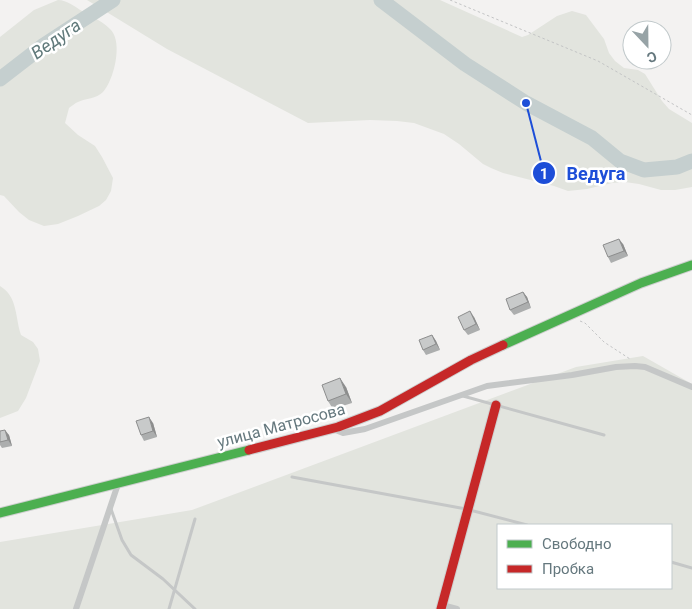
<svg xmlns="http://www.w3.org/2000/svg" width="692" height="609" font-family="Roboto,sans-serif">
	<style>
		.green { fill: #e2e4de; fill-rule: evenodd }
		.lines { fill: none; stroke-linecap: round; stroke-linejoin: round }
		.river { stroke: #c5cfcf; stroke-width: 15 }
		.fast-casing { stroke: #cecfcf; stroke-width: 11 }
		.jam-casing { stroke: #cecfcf; stroke-width: 11 }
		.path { stroke: #c3c4c5; stroke-width: 1; stroke-dasharray: 2.5 2.5; stroke-linecap: butt }
		.lane { stroke: #c5c7c7; stroke-width: 3 }
		.street { stroke: #c5c7c7; stroke-width: 6 }
		.fast { stroke: #4caf50; stroke-width: 9 }
		.jam { stroke: #c62828; stroke-width: 9 }
		.wall { fill: #acaeae }
		.shaded-wall { fill: #8c8d8d }
		.building { fill: #c8caca; stroke: #8c8d8d }
		.labels { text-anchor: middle; stroke-width: 5; stroke-linejoin: round; paint-order: stroke }
		.street-label { font-size: 16px; fill: #65787e; stroke: #fff }
		.water-label { font-size: 18px; font-style: italic; fill: #617a7b; stroke: #fff }
		.leader { fill: none; stroke: #1d4ed8; stroke-width: 2 }
		.callout-dot { fill: #1d4ed8; stroke: #fff; stroke-width: 2 }
		.mark-label { font-size: 15px; text-anchor: middle; font-weight: bold; fill: #fff }
		.callout-label { font-size: 18px; text-anchor: middle; font-weight: bold; fill: #1d4ed8; stroke: #fff; stroke-width: 5; stroke-linejoin: round; paint-order: stroke }
	</style>
	<rect width="100%" height="100%" fill="#f3f2f1"/>
	<g class="green">
		<path d="M58,0C67,0 75,7 82,11C92,17 104,22 111,30C123,43 114,80 103,92C96,99 86,98 78,102C75,103 72,106 69,108L65,123L78,135L95,146L102,157L113,178L111,191L106,200L99,206L78,216L58,224L44,226L29,220L19,212L4,196L0,195V37L34,10Z"/>
		<polygon points="87,0 440,0 522,37 528,35 557,16 572,11 586,15 604,39 609,53 615,61 624,68 638,70 645,74 662,101 669,109 692,123 692,187 675,190 661,190 639,184 625,182 612,183 587,189 568,191 554,186 503,173 491,168 483,164 459,144 444,134 414,123 397,121 370,120 308,123 167,49"/>
		<path d="M0,286C18,297 15,317 21,335L33,342L38,349L40,361L26,398L18,411L0,418Z"/>
		<path d="M643,356L692,384V609H0V542L192,510L576,367ZM498,525H671V588H498Z"/>
	</g>
	<g class="lines">
		<g class="river">
			<polyline points="381,0 465,64 526,103 592,138 620,161 644,170 677,167 692,161"/>
			<polyline points="0,79 44,45 113,0"/>
		</g>
		<defs>
			<g id="fast">
				<polyline points="503,345 641,283 692,265"/>
				<polyline points="0,513 249,450"/>
			</g>
			<g id="jam">
				<polyline points="249,450 338,427 380,411 471,360 503,345"/>
				<polyline points="441,609 496,405"/>
			</g>
		</defs>
		<use href="#fast" class="fast-casing"/>
		<use href="#jam" class="jam-casing"/>
		<g class="path">
			<polyline points="450,0 598,61 692,115"/>
			<polyline points="580,321 585,323 604,342 630,359"/>
		</g>
		<g class="lane">
			<polyline points="463,396 604,435"/>
			<polyline points="292,477 466,509 527,525"/>
			<polyline points="111,509 122,540 131,555 163,579 195,609"/>
			<polyline points="671,562 692,568"/>
			<polyline points="169,609 195,519"/>
		</g>
		<g class="street">
			<polyline points="333,429 343,433 365,429 487,386 572,375 616,367 635,366 645,367 692,387"/>
			<polyline points="442,605 457,609"/>
			<polyline points="76,609 118,484"/>
		</g>
		<use href="#fast" class="fast"/>
		<use href="#jam" class="jam"/>
	</g>
	<g class="wall">
		<polygon points="623,244 628,256 611,263 608,257"/>
		<polygon points="523,292 527,297 531,308 514,315 510,310"/>
		<polygon points="474,317 480,330 468,335 464,330"/>
		<polygon points="432,335 436,341 440,350 426,355 423,350"/>
		<polygon points="346,387 352,403 333,409 328,401"/>
		<polygon points="153,423 157,437 144,441 141,435"/>
		<polygon points="0,431 9,435 12,446 2,448 0,445"/>
	</g>
	<g class="shaded-wall">
		<polygon points="619,239 623,244 628,256 624,251"/>
		<polygon points="523,292 527,297 531,308"/>
		<polygon points="470,311 474,317 480,330 476,324"/>
		<polygon points="432,335 436,341 440,350 436,344"/>
		<polygon points="340,378 346,387 352,403 346,394"/>
		<polygon points="149,417 153,423 157,437 153,431"/>
		<polygon points="5,430 9,435 12,446 8,440"/>
	</g>
	<g class="building">
		<polygon points="619,239 624,251 608,257 603,245"/>
		<polygon points="523,292 528,302 510,310 506,299"/>
		<polygon points="470,311 476,324 464,330 458,317"/>
		<polygon points="432,335 436,344 423,350 419,340"/>
		<polygon points="340,378 346,394 328,401 322,385"/>
		<polygon points="149,417 153,431 141,435 136,421"/>
		<polygon points="5,430 8,440 0,442 0,431"/>
	</g>
	<g class="labels">
		<g class="street-label">
			<text transform="translate(281 425) rotate(-15)" y="6">улица Матросова</text>
		</g>
		<g class="water-label">
			<text transform="translate(56 39) rotate(-35)" y="6">Ведуга</text>
		</g>
	</g>
	<path class="leader" d="M526 103L544 173"/>
	<g class="callout-dot">
		<circle cx="526" cy="103" r="5"/>
		<circle cx="544" cy="173" r="12"/>
	</g>
	<g class="mark-label">
		<text x="544" y="179">1</text>
	</g>
	<g class="callout-label">
		<text x="596" y="180">Ведуга</text>
	</g>
	<rect x="497" y="524" width="175" height="65" fill="#ffffff" stroke="#c1c9cb"/>
	<rect x="507" y="540" width="25" height="8" fill="#4caf50" stroke="#c1c9cb"/>
	<text x="542" y="549" font-size="15" fill="#65787e">Свободно</text>
	<rect x="507" y="565" width="25" height="8" fill="#c62828" stroke="#c1c9cb"/>
	<text x="542" y="574" font-size="15" fill="#65787e">Пробка</text>
	<g transform="translate(647 45) rotate(158)"><circle r="24" fill="#ffffff" stroke="#c1c9cb"/>
	<path d="M0-4L9 19L0 12L-9 19Z" fill="#97a3a6"/>
	<text y="-8" font-size="14" font-weight="bold" text-anchor="middle" fill="#65787e">С</text>
	</g>
</svg>
